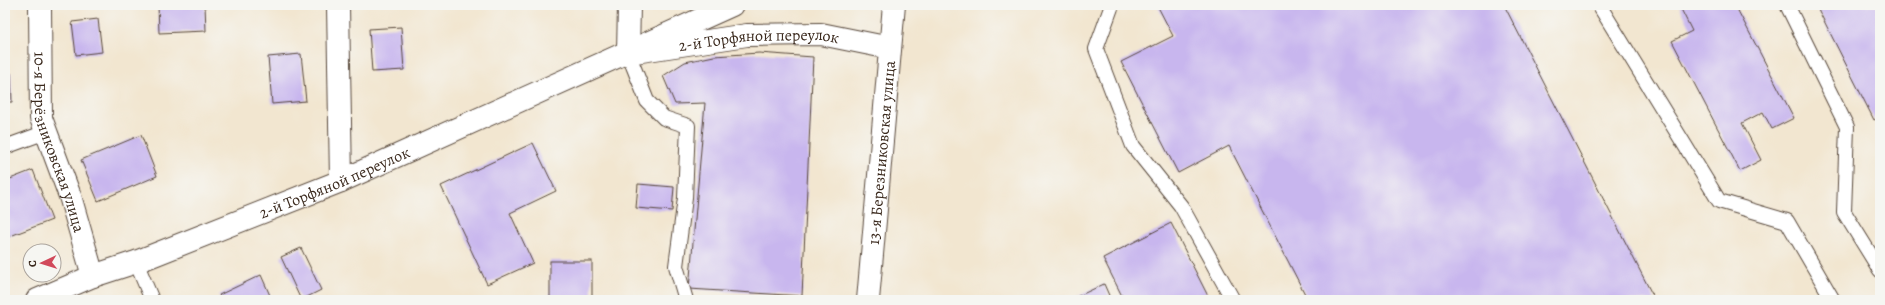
<svg xmlns="http://www.w3.org/2000/svg" width="1885" height="305" font-family="Alegreya,serif">
	<style>
		.building { fill: #c8b6ee }
		.lines { fill: none; stroke-linecap: round; stroke-linejoin: round }
		.lane-casing { stroke: #564639; stroke-width: 16 }
		.street-casing { stroke: #564639; stroke-width: 24 }
		.secondary-casing { stroke: #564639; stroke-width: 24 }
		.lane { stroke: #fff; stroke-width: 14 }
		.street { stroke: #fff; stroke-width: 22 }
		.secondary { stroke: #fff; stroke-width: 22 }
		.labels { text-anchor: middle; stroke-width: 3; stroke-linejoin: round; paint-order: stroke }
		.street-label { font-size: 16px; fill: #3b2a1e; stroke: #f6f6f2 }
	</style>
	<rect width="100%" height="100%" fill="#f6f6f2"/>
	<filter id="ink" filterUnits="userSpaceOnUse"><feTurbulence type="fractalNoise" baseFrequency=".025" numOctaves="2"/><feDisplacementMap in="SourceGraphic" scale="8" xChannelSelector="R" yChannelSelector="G"/><feConvolveMatrix kernelMatrix="1 2 1 2 8 2 1 2 1" color-interpolation-filters="sRGB"/></filter>
	<filter id="wash" filterUnits="userSpaceOnUse"><feTurbulence type="fractalNoise" baseFrequency=".012" numOctaves="4" result="noise"/><feDisplacementMap in="SourceGraphic" scale="16" xChannelSelector="R" yChannelSelector="G"/><feGaussianBlur stdDeviation="0.9" result="paint"/><feColorMatrix in="noise" values="0 0 0 0 0 0 0 0 0 0 0 0 0 0 0 0 0 1.4 0 .05"/><feComposite in="paint" operator="in"/></filter>
	<g filter="url(#wash)">
		<rect width="100%" height="100%" fill="#f2e6d0"/>
		<g id="blocks">
			<g class="building">
				<polygon points="158,5 205,5 206,31 159,33"/>
				<polygon points="1157,5 1504,5 1655,300 1308,300 1229,146 1178,173 1121,62 1173,36"/>
				<polygon points="1679,5 1735,5 1794,118 1772,129 1763,112 1742,123 1761,160 1740,171 1672,41 1692,31"/>
				<polygon points="1816,5 1880,5 1880,117 1874,120"/>
				<polygon points="98,19 102,52 76,55 72,22"/>
				<polygon points="401,27 404,70 372,72 369,29"/>
				<polygon points="759,53 813,57 802,296 689,289 705,103 675,104 663,76 685,62 714,56"/>
				<polygon points="301,54 306,101 272,104 268,57"/>
				<polygon points="5,73 11,73 12,102 5,102"/>
				<polygon points="141,135 157,176 98,201 81,160"/>
				<polygon points="533,143 556,191 510,213 533,263 487,284 441,186"/>
				<polygon points="33,170 52,220 5,238 5,181"/>
				<polygon points="638,184 674,187 672,211 636,208"/>
				<polygon points="1171,223 1210,300 1124,300 1103,258"/>
				<polygon points="301,248 321,290 301,300 281,257"/>
				<rect x="550" y="261" width="42" height="39"/>
				<polygon points="261,275 272,300 222,300 219,295"/>
				<polygon points="1104,284 1111,300 1070,300"/>
			</g>
		</g>
	</g>
	<g filter="url(#ink)">
		<use href="#blocks" fill-opacity="0" stroke="#564639" stroke-width="1"/>
		<g class="lines">
			<defs>
				<g id="lane">
					<polyline points="1112,5 1096,49 1133,146 1181,206 1233,300"/>
					<polyline points="1599,5 1719,201 1787,221 1833,300"/>
					<polyline points="1787,5 1847,127 1844,212 1880,270"/>
					<polyline points="628,53 647,101 664,118 688,126 685,198 676,266 686,300"/>
					<polyline points="5,147 46,132"/>
					<polyline points="136,262 152,300"/>
				</g>
				<g id="street">
					<path id="s1" d="M40,5L41,118L70,196L93,276"/>
					<polyline points="338,5 341,181"/>
					<path id="s2" d="M629,5L628,53L747,35L821,34L890,48"/>
					<path id="s3" d="M37,300L93,276L136,262L341,181L732,5"/>
				</g>
				<g id="secondary">
					<path id="s4" d="M868,300L894,5"/>
				</g>
			</defs>
			<use href="#lane" class="lane-casing"/>
			<use href="#street" class="street-casing"/>
			<use href="#secondary" class="secondary-casing"/>
			<use href="#lane" class="lane"/>
			<use href="#street" class="street"/>
			<use href="#secondary" class="secondary"/>
		</g>
	</g>
	<g class="labels">
		<g class="street-label">
			<text dy="6" stroke="none"><textPath href="#s2" startOffset="180">2-й Торфяной переулок</textPath></text>
			<text dy="6" stroke="none"><textPath href="#s1" startOffset="140">10-я Берёзниковская улица</textPath></text>
			<text dy="6" stroke="none"><textPath href="#s4" startOffset="148">13-я Березниковская улица</textPath></text>
			<text dy="6" stroke="none"><textPath href="#s3" startOffset="320">2-й Торфяной переулок</textPath></text>
		</g>
	</g>
	<rect width="1885" height="305" fill="none" stroke="#f6f6f2" stroke-width="20"/>
	<g transform="translate(42 263) rotate(266)"><circle r="19" fill="#f6f6f2" stroke="#aba49d"/>
	<path d="M0-3L7 15L0 10L-7 15Z" fill="#d1495b"/>
	<text y="-6" font-size="11" font-weight="bold" text-anchor="middle" fill="#3b2a1e">С</text>
	</g>
</svg>
